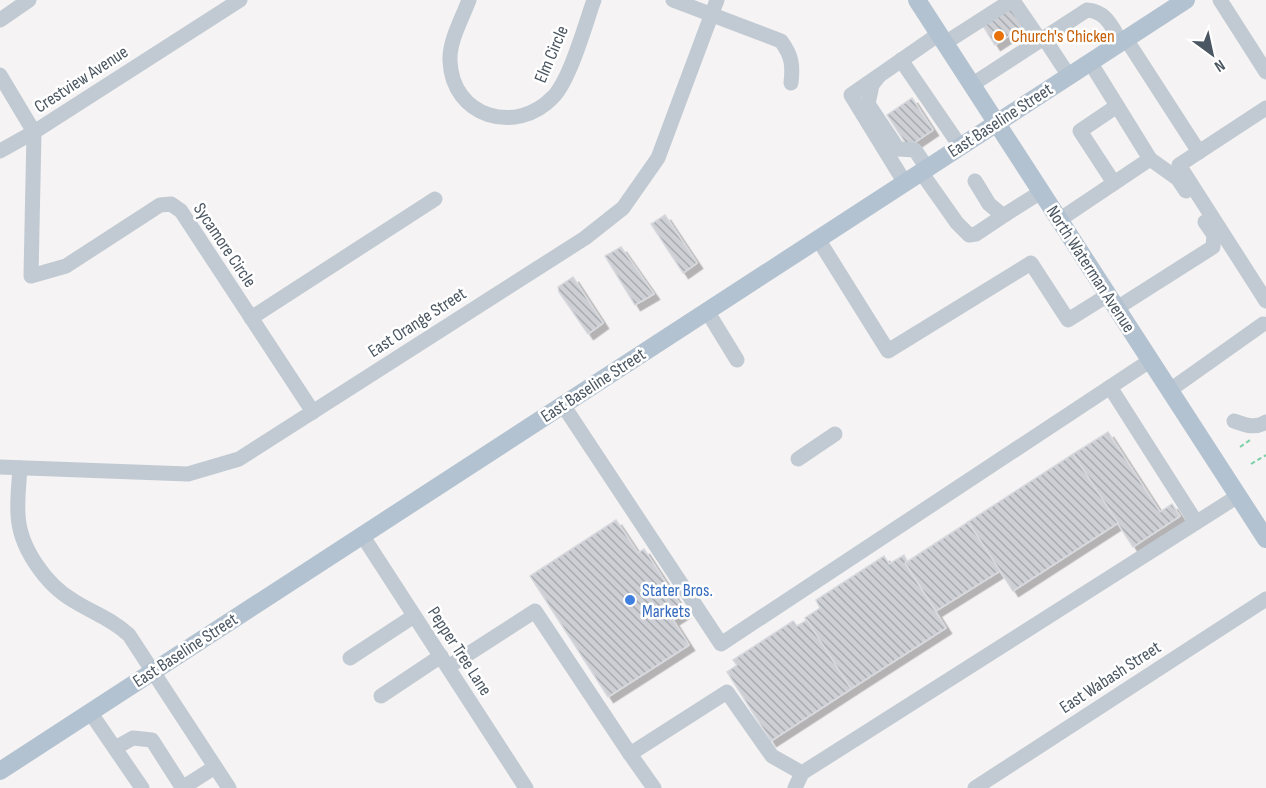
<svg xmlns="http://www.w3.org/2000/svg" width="1266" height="788" font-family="'Sofia Sans Condensed',sans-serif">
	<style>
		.building { fill: url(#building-back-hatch); stroke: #d7d9de; stroke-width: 1.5; filter: url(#shadow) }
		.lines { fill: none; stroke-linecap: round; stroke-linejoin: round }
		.path { stroke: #7ad0a6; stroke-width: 2; stroke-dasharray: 4.5 3; stroke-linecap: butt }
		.minor { stroke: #c1cad2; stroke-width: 15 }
		.major { stroke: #b3c2d1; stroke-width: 18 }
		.food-dot { fill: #e8710a; stroke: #fff; stroke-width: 2 }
		.shop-dot { fill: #3f7fe0; stroke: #fff; stroke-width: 2 }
		.labels { text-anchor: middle; stroke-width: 5; stroke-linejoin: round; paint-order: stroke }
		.food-label { font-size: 18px; fill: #c56008; stroke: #fff; text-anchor: start }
		.street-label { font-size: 18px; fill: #4a5661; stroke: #fff }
		.shop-label { font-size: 18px; fill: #366cbe; stroke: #fff; text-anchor: start }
	</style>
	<defs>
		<pattern id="building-back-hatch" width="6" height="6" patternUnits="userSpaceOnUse" patternTransform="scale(1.5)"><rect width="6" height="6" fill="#cdcfd5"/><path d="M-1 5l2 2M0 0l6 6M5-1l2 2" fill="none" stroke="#a8abb0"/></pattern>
		<filter id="shadow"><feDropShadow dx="5.5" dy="5.5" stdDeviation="0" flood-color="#0004"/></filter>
	</defs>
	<rect width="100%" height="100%" fill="#f5f3f3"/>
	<g class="building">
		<polygon points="1011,8 1024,26 995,45 983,26"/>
		<polygon points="912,98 933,130 908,147 887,115"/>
		<polygon points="665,215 697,263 683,273 651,224"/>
		<polygon points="621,247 654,294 635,305 605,256"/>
		<polygon points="573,277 603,323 588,334 559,292 558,287"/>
		<polygon points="1108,432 1160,512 1172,504 1180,516 1133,547 1073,454"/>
		<polygon points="1073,454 1118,523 1013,591 968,522"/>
		<polygon points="616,520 638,553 644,549 685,612 673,620 689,645 608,697 530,576"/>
		<polygon points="968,522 1000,571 936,611 905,563"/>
		<polygon points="904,555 907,561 905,563 946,628 851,689 805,618 820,608 816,600 884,556 889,564"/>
		<polygon points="807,620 851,689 771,741 727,672 737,665 733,660 793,621 797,626"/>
	</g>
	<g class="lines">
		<g class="path">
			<polyline points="1240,447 1250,440"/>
			<polyline points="1251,464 1266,455"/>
		</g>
		<g class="minor">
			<path d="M469,0C462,19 449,41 450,61C452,117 516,136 553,97C570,80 585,25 594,0"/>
			<path d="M673,0L781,41C792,56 793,65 791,83"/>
			<polyline points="1220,0 1266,72"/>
			<polyline points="0,20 29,0"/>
			<polyline points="1044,38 1069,76"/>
			<polyline points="1126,39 1199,152"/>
			<polyline points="945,43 1009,2 1016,5 1040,40"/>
			<polyline points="901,60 960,146"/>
			<polyline points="0,75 34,132 31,276 66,266 160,205 171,204 181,211 313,412"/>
			<polyline points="879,76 872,85 868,104 898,149 915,150 927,168"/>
			<path d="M973,84L1087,10C1106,11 1112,27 1121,42"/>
			<polyline points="1266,108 1179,165 1266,301"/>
			<polyline points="0,151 34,132 240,0"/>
			<polyline points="1150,159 1178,179 1186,191"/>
			<polyline points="921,172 957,223 969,235 976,234 1006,214"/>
			<polyline points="975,181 989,204 1001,214 1006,214 1041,192"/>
			<polyline points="905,183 851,95 939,34"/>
			<polyline points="1114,183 1080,131 1117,106"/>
			<polyline points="1059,220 1150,159 1090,62"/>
			<polyline points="818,239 888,351 1031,263 1068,320 1108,295"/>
			<polyline points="1117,308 1213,247 1214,235 1205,222"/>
			<polyline points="707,311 737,360"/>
			<polyline points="251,318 435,199"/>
			<polyline points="1110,387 1196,522"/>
			<polyline points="1170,390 1263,324"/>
			<polyline points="563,405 721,644 1151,360"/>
			<path d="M1234,421C1245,425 1255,429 1266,422"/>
			<polyline points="798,459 835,434"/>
			<polyline points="0,467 188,474 239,459 585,238 623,208 658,158 717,0"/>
			<path d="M20,468C19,483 17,499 18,514C19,547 46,585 74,601C93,613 112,619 129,635L229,788"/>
			<polyline points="362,535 526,788"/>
			<polyline points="350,658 414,616"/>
			<polyline points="448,667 535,611 630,754"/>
			<polyline points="381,696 441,656"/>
			<polyline points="90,712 142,788"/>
			<polyline points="115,748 133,738 152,740 182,787"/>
			<polyline points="182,788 215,767"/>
			<polyline points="654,788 630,754 727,692 772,756 802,773"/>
			<polyline points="795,788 802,773 1238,496"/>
			<polyline points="975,788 1266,599"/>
		</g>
		<g class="major">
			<polyline points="917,0 1266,539"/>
			<polyline points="0,771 1186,0"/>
		</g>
	</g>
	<circle class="food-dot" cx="999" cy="36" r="6"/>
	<circle class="shop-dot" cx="630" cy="600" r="6"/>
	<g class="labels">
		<g class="food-label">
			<text x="1011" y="42">Church's Chicken</text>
		</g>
		<g class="street-label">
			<text transform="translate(551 54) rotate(-67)" y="6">Elm Circle</text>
			<text transform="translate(81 79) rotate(-33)" y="6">Crestview Avenue</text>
			<text transform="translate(1000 120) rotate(-33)" y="6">East Baseline Street</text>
			<text transform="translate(225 245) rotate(56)" y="6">Sycamore Circle</text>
			<text transform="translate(1091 269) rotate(57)" y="6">North Waterman Avenue</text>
			<text transform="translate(417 322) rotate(-33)" y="6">East Orange Street</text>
			<text transform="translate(593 385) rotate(-33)" y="6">East Baseline Street</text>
			<text transform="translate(185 650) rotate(-33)" y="6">East Baseline Street</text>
			<text transform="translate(460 651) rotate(57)" y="6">Pepper Tree Lane</text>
			<text transform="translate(1110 677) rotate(-33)" y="6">East Wabash Street</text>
		</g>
		<g class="shop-label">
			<text x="642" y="596">Stater Bros.<tspan x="642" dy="21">Markets</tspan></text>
		</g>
	</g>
	<g transform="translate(1212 54) rotate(147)" stroke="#ffffff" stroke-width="4.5" paint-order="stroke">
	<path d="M0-4.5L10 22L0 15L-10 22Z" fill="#4a5661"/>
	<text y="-9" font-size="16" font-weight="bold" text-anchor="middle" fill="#4a5661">N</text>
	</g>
</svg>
